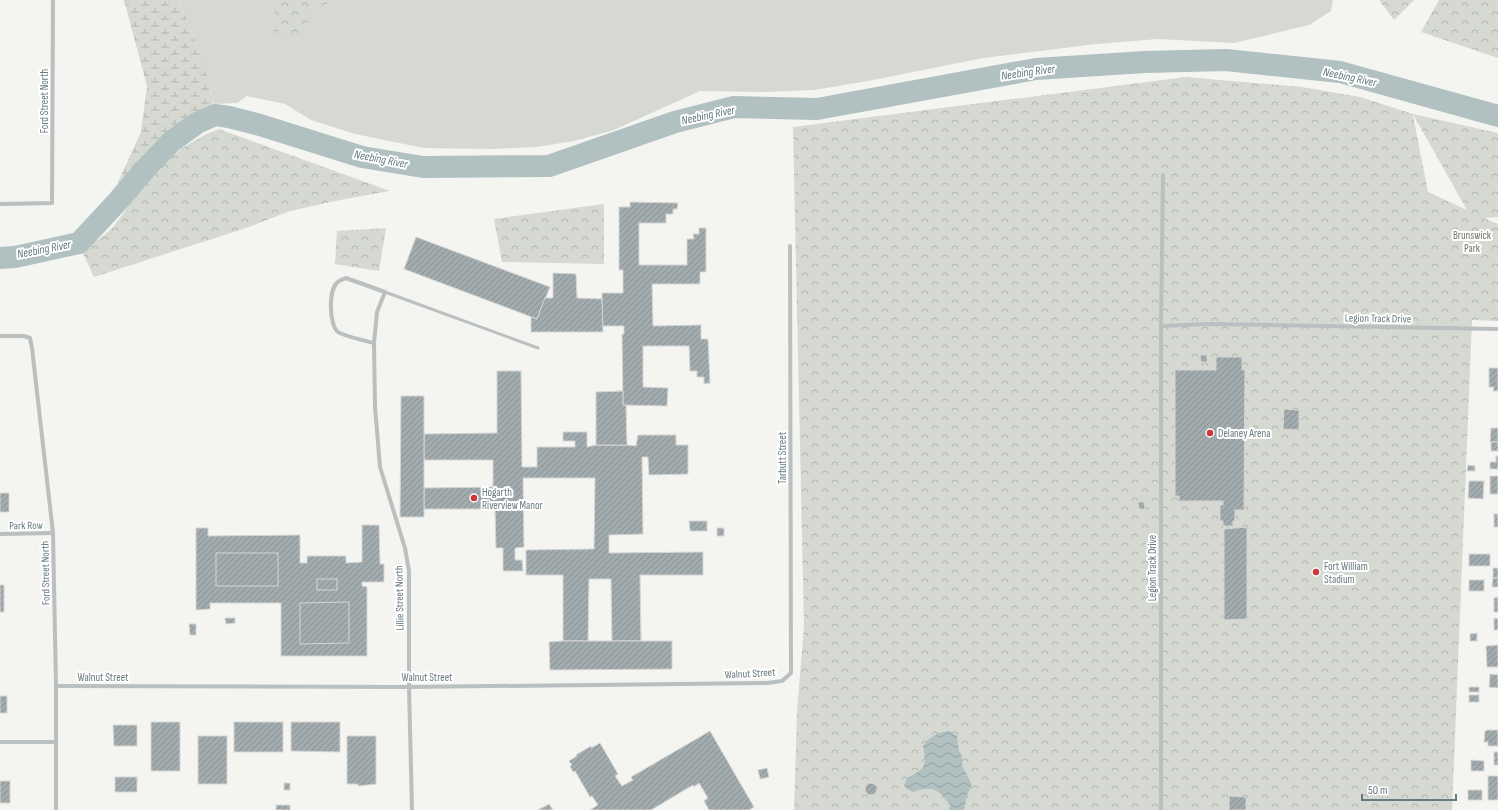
<svg xmlns="http://www.w3.org/2000/svg" width="1498" height="810" font-family="'Sofia Sans Condensed',sans-serif">
	<style>
		.green { fill: #d5d9d1 }
		.forest { fill: url(#forest-crowns); fill-rule: evenodd }
		.wetland { fill: url(#wetland-marsh) }
		.water { fill: url(#water-waves) }
		.lines { fill: none; stroke-linecap: round; stroke-linejoin: round }
		.river { stroke: #b1c0c0; stroke-width: 22 }
		.building { fill: url(#building-hatch); stroke: #d6d5d4 }
		.lane { stroke: #babfc0; stroke-width: 3 }
		.street { stroke: #babfc0; stroke-width: 4 }
		.poi-dot { fill: #cd393a; stroke: #fff; stroke-width: 1.5 }
		.labels { text-anchor: middle; stroke-width: 4; stroke-linejoin: round; paint-order: stroke }
		.street-label { font-size: 11px; fill: #677a7e; stroke: #fff }
		.park-label { font-size: 11px; fill: #6d7665; stroke: #fff }
		.poi-label { font-size: 11px; fill: #677a7e; stroke: #fff; text-anchor: start }
		.water-label { font-size: 12px; font-style: italic; fill: #637b7b; stroke: #fff }
	</style>
	<defs>
		<pattern id="forest-crowns" width="20" height="18" patternUnits="userSpaceOnUse"><rect width="20" height="18" fill="#d5d9d1"/><path d="M2 6a3 3 0 1 1 6 0M12 15a3 3 0 1 1 6 0" fill="none" stroke="#b1b5af"/></pattern>
		<pattern id="wetland-marsh" width="20" height="14" patternUnits="userSpaceOnUse"><rect width="20" height="14" fill="#d5d9d1"/><path d="M1 5h8M5 5V1M11 12h8M15 12V8" fill="none" stroke="#b1b5af"/></pattern>
		<pattern id="water-waves" width="16" height="10" patternUnits="userSpaceOnUse"><rect width="16" height="10" fill="#b1c0c0"/><path d="M0 5q4-4 8 0t8 0" fill="none" stroke="#94a1a1"/></pattern>
		<pattern id="building-hatch" width="6" height="6" patternUnits="userSpaceOnUse"><rect width="6" height="6" fill="#a2abad"/><path d="M-1 1l2-2M0 6l6-6M5 7l2-2" fill="none" stroke="#889092"/></pattern>
	</defs>
	<rect width="100%" height="100%" fill="#f4f4f1"/>
	<path class="green" d="M179,0H1333L1331,11L1309,25L1234,43L1158,39L1096,44L983,58L868,81L814,90L765,92L700,91L614,130L574,141L536,147L490,149L424,148L355,134L311,120L285,104L247,96L237,103L214,104C206,69 193,34 179,0Z"/>
	<g class="forest">
		<polygon points="275,0 338,0 313,10 300,40 296,39 280,39 273,32"/>
		<polygon points="1379,0 1414,0 1394,20"/>
		<polygon points="1439,0 1498,0 1498,58 1421,32"/>
		<path d="M1186,77L1302,87L1360,97L1413,114L1498,133V217L1484,218L1498,224V321L1472,320L1452,810H794L797,712L804,626L793,127ZM1413,115L1414,116L1467,210L1428,192Z"/>
		<path d="M219,129L390,191L340,200L290,211L249,227L94,277L82,251C92,243 105,236 113,227C124,214 132,200 142,187C164,160 186,142 219,129Z"/>
		<polygon points="604,204 604,264 502,262 494,219"/>
		<polygon points="386,228 379,271 335,264 337,231"/>
	</g>
	<path class="wetland" d="M124,0H179C193,35 211,78 215,115C171,136 148,165 118,201V182L141,132L147,86Z"/>
	<path class="water" d="M950,731L957,736L959,751L962,756V765L972,785L967,795L964,810H949L950,805C939,789 932,785 913,792L907,789L904,785L907,778C925,769 927,767 923,746C930,736 938,732 950,731Z"/>
	<g class="lines">
		<polyline class="river" points="0,258 15,257 79,243 118,201 147,167 171,142 197,123 215,115 229,117 260,125 362,157 423,167 549,166 675,122 734,107 817,109 1036,69 1145,62 1226,60 1340,72 1498,116"/>
	</g>
	<g class="building">
		<polygon points="630,202 678,203 677,209 673,209 673,214 666,214 666,223 639,223 639,265 687,265 687,239 694,239 693,234 699,234 699,228 706,228 706,272 700,272 700,284 652,284 653,326 701,325 701,339 708,339 710,383 704,384 704,377 697,377 697,371 690,371 689,346 643,346 643,387 668,388 667,406 623,405 622,334 624,334 624,326 602,326 602,293 623,293 623,270 619,270 619,207 630,207"/>
		<polygon points="416,237 550,287 537,319 404,269"/>
		<polygon points="553,273 576,274 577,298 602,299 603,332 531,332 531,317 537,319 545,298 553,298"/>
		<polygon points="1200,355 1207,355 1207,362 1201,362"/>
		<polygon points="1216,357 1242,357 1242,370 1245,370 1244,510 1235,510 1235,521 1233,521 1233,526 1223,526 1223,521 1220,521 1220,505 1223,505 1223,501 1179,501 1179,496 1175,496 1175,370 1216,370"/>
		<polygon points="1489,368 1498,368 1498,391 1493,391 1494,387 1489,387"/>
		<polygon points="497,371 521,371 522,467 537,467 537,447 575,447 575,441 563,441 563,432 587,432 587,447 596,445 627,445 636,446 638,435 676,435 676,445 688,445 688,474 649,475 648,457 642,457 643,534 609,535 609,553 703,552 703,575 640,575 641,641 612,641 611,579 589,579 588,641 563,641 563,575 526,575 526,550 594,549 595,478 523,478 524,547 515,548 515,560 522,560 523,571 503,571 503,548 496,548 495,509 424,509 424,488 493,487 493,460 424,460 424,434 497,433"/>
		<polygon points="623,391 623,405 626,405 627,445 596,445 596,392"/>
		<polygon points="401,396 424,396 424,517 400,517"/>
		<polygon points="1284,409 1299,410 1299,430 1283,429"/>
		<polygon points="1491,428 1498,428 1498,442 1490,442"/>
		<rect x="1491" y="442" width="7" height="9"/>
		<polygon points="1496,456 1498,456 1498,469 1490,469 1490,462 1496,462"/>
		<polygon points="1468,465 1475,466 1475,471 1467,471"/>
		<rect x="1490" y="476" width="8" height="18"/>
		<polygon points="1469,481 1484,481 1483,499 1468,498"/>
		<rect x="0" y="493" width="9" height="19"/>
		<polygon points="1138,502 1144,502 1145,509 1139,509"/>
		<rect x="1494" y="514" width="4" height="13"/>
		<polygon points="689,521 707,521 707,531 690,531"/>
		<polygon points="362,525 379,525 380,564 384,564 384,582 362,582 362,586 367,587 367,656 281,656 281,603 210,603 210,609 196,610 196,528 208,528 208,536 300,535 300,563 307,563 307,556 346,556 346,563 362,562"/>
		<polygon points="1247,527 1247,619 1224,620 1224,529"/>
		<rect x="717" y="528" width="7" height="8"/>
		<rect x="216" y="553" width="62" height="33"/>
		<rect x="1469" y="554" width="21" height="12"/>
		<rect x="1493" y="568" width="5" height="10"/>
		<polygon points="1493,578 1498,578 1498,587 1492,587"/>
		<rect x="317" y="579" width="20" height="11"/>
		<rect x="1469" y="580" width="15" height="11"/>
		<rect x="0" y="585" width="4" height="27"/>
		<polygon points="1498,597 1498,612 1494,612 1494,598"/>
		<polygon points="349,602 349,643 300,644 300,603"/>
		<polygon points="225,618 235,618 235,623 226,624"/>
		<polygon points="1494,618 1498,619 1498,630 1494,630"/>
		<polygon points="189,624 196,624 196,635 190,635"/>
		<polygon points="1477,633 1477,641 1470,641 1470,634"/>
		<polygon points="563,641 672,641 672,669 550,670 549,642"/>
		<polygon points="1498,645 1498,667 1487,667 1486,646"/>
		<polygon points="1490,674 1498,675 1498,688 1489,687"/>
		<rect x="1469" y="687" width="10" height="5"/>
		<rect x="1469" y="695" width="10" height="7"/>
		<rect x="0" y="696" width="7" height="17"/>
		<rect x="151" y="722" width="29" height="49"/>
		<rect x="234" y="722" width="49" height="30"/>
		<polygon points="291,722 340,722 340,752 291,751"/>
		<polygon points="113,725 137,725 137,746 114,746"/>
		<polygon points="1488,730 1498,730 1498,746 1488,746 1488,742 1484,742 1485,731"/>
		<polygon points="710,731 754,807 749,810 709,810 704,801 708,798 699,783 694,787 693,785 651,810 590,810 598,805 592,796 590,797 575,771 573,772 570,766 572,765 569,761 577,756 576,755 591,746 591,748 600,743 618,774 615,776 622,786 633,780 631,777"/>
		<rect x="198" y="736" width="29" height="48"/>
		<polygon points="347,736 376,736 376,784 358,786 358,784 347,784"/>
		<rect x="1494" y="752" width="4" height="13"/>
		<polygon points="1471,760 1484,761 1484,771 1471,771"/>
		<polygon points="767,768 769,777 760,779 758,770"/>
		<rect x="1488" y="776" width="10" height="24"/>
		<rect x="115" y="777" width="22" height="15"/>
		<rect x="0" y="781" width="10" height="22"/>
		<circle cx="871" cy="789" r="6"/>
		<rect x="284" y="783" width="6" height="7"/>
		<rect x="1468" y="790" width="14" height="10"/>
		<polygon points="1229,796 1246,797 1246,810 1229,810"/>
		<polygon points="549,804 553,810 538,810"/>
		<rect x="276" y="805" width="14" height="5"/>
	</g>
	<g class="lines">
		<polyline class="lane" points="385,292 538,348"/>
		<g class="street">
			<polyline points="0,204 52,203 53,0"/>
			<polyline points="1161,326 1209,324 1498,329"/>
			<polyline points="0,336 24,336 30,338 32,348 53,533 56,686 56,810"/>
			<path d="M374,343L377,312L385,292L346,278C344,279 340,280 338,282C328,289 329,325 338,332C343,336 367,341 374,343L375,407L380,467L405,548L409,571V687L412,810"/>
			<polyline points="0,534 53,533"/>
			<polyline points="56,686 409,687 767,683 782,681 791,673 790,246"/>
			<polyline points="0,742 55,742"/>
			<polyline points="1161,810 1161,326 1163,175"/>
		</g>
	</g>
	<g class="poi-dot">
		<circle cx="1210" cy="433" r="4"/>
		<circle cx="474" cy="498" r="4"/>
		<circle cx="1316" cy="572" r="4"/>
	</g>
	<g class="labels">
		<g class="street-label">
			<text transform="translate(44 101) rotate(-90)" y="4">Ford Street North</text>
			<text transform="translate(1378 318) rotate(1)" y="4">Legion Track Drive</text>
			<text transform="translate(782 458) rotate(-90)" y="4">Tarbutt Street</text>
			<text transform="translate(26 525) rotate(-1)" y="4">Park Row</text>
			<text transform="translate(1152 568) rotate(-90)" y="4">Legion Track Drive</text>
			<text transform="translate(45 573) rotate(-91)" y="4">Ford Street North</text>
			<text transform="translate(399 598) rotate(-91)" y="4">Lillie Street North</text>
			<text transform="translate(750 673) rotate(-3)" y="4">Walnut Street</text>
			<text x="103" y="681">Walnut Street</text>
			<text x="427" y="681">Walnut Street</text>
		</g>
		<g class="park-label">
			<text x="1472" y="239">Brunswick<tspan x="1472" dy="13">Park</tspan></text>
		</g>
		<g class="poi-label">
			<text x="1218" y="437">Delaney Arena</text>
			<text x="482" y="496">Hogarth<tspan x="482" dy="13">Riverview Manor</tspan></text>
			<text x="1324" y="570">Fort William<tspan x="1324" dy="13">Stadium</tspan></text>
		</g>
		<g class="water-label">
			<text transform="translate(1028 72) rotate(-8)" y="4">Neebing River</text>
			<text transform="translate(1350 77) rotate(12)" y="4">Neebing River</text>
			<text transform="translate(708 115) rotate(-12)" y="4">Neebing River</text>
			<text transform="translate(381 159) rotate(11)" y="4">Neebing River</text>
			<text transform="translate(44 249) rotate(-11)" y="4">Neebing River</text>
		</g>
	</g>
	<path d="M1362 794v6h94v-6" fill="none" stroke="#677a7e" stroke-width="2"/>
	<text x="1368" y="794" font-size="12" fill="#677a7e" stroke="#ffffff" stroke-width="3" paint-order="stroke">50 m</text>
</svg>
